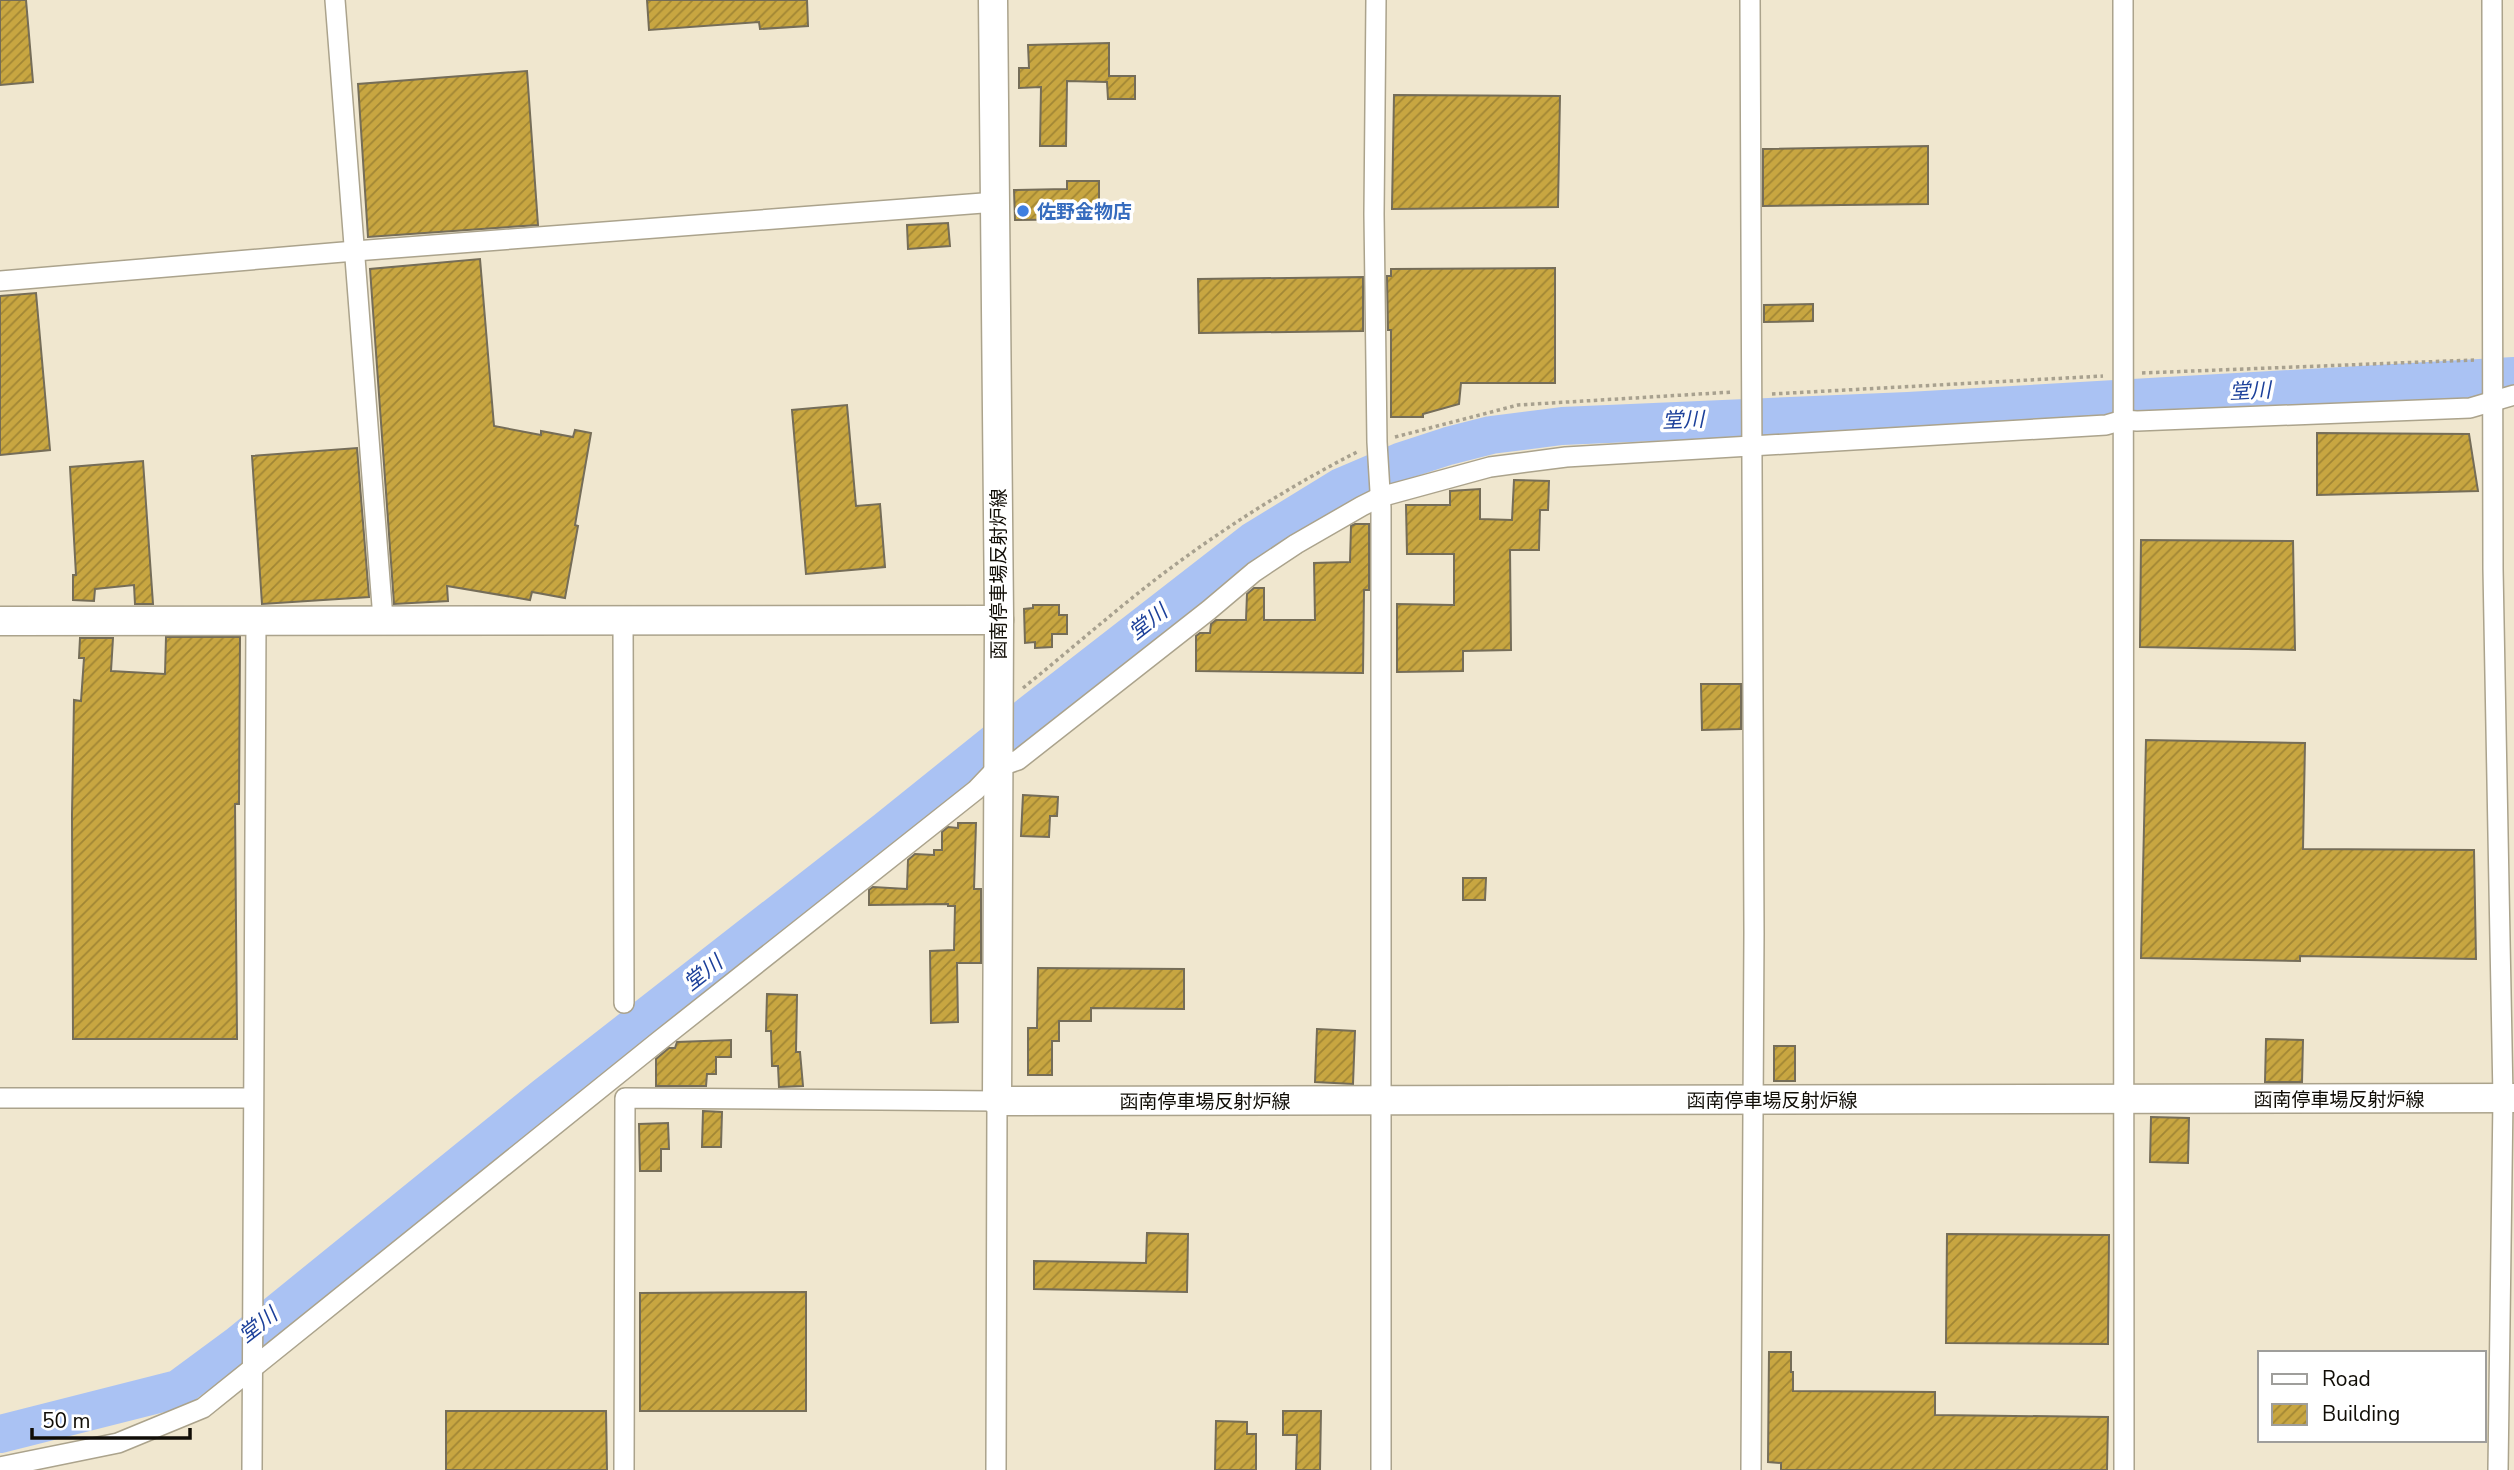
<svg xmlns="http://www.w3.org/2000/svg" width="2514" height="1470" font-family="'Nunito Sans','Noto Sans JP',sans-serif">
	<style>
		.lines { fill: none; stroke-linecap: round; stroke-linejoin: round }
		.river { stroke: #aac2f3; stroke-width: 38 }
		.building { fill: url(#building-hatch); stroke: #756d58; stroke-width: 2 }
		.street-casing { stroke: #aba38c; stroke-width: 22 }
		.secondary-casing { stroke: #aba38c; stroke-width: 31 }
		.path { stroke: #a8a18f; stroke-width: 3.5; stroke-dasharray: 3.5 3.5; stroke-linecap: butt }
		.street { stroke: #fff; stroke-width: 19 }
		.secondary { stroke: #fff; stroke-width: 28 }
		.shop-dot { fill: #3f7fe0; stroke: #fff; stroke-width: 2.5 }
		.labels { text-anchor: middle; stroke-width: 7; stroke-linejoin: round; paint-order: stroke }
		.shop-label { font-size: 19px; font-weight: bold; fill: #366cbe; stroke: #fff; text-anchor: start }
		.street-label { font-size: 19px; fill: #100d06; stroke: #fff }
		.water-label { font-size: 21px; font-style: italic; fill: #1c409a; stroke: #fff }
	</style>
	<defs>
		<pattern id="building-hatch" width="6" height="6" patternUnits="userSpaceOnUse" patternTransform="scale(1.75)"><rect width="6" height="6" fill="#c8a641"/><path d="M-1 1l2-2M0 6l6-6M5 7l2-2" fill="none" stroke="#a18634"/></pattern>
	</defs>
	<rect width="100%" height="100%" fill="#f0e7cf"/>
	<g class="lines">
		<polyline class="river" points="0,1434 178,1389 239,1344 545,1096 886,830 1034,711 1253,541 1341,487 1402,461 1448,446 1491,435 1562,426 1908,411 2514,376"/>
	</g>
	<g class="building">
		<polygon points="0,0 26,0 33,82 0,85"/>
		<polygon points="647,0 807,0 808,26 760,29 759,22 649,30"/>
		<polygon points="1109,43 1109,76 1135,76 1135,99 1108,99 1107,82 1067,81 1066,146 1040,146 1041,87 1019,88 1019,68 1029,68 1028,45"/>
		<polygon points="527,71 538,225 368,237 358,84"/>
		<polygon points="1394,95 1560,96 1558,207 1392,209"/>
		<polygon points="1928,146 1928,204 1763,206 1763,149"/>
		<polygon points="1067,181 1099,181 1099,219 1015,220 1014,190 1067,189"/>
		<polygon points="948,223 950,246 908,249 907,225"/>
		<polygon points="480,259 494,426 541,435 541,431 573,437 575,430 591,433 575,525 578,526 565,598 532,592 530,600 447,586 448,601 394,604 370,269"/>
		<polygon points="1555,268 1555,383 1461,383 1459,404 1423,414 1423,417 1391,417 1391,330 1388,330 1387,276 1391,276 1391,269"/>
		<polygon points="1363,277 1363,331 1199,333 1198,279"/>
		<polygon points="36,293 50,450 0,455 0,296"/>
		<polygon points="1813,304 1813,321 1764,322 1764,305"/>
		<polygon points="847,405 856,506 880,504 885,567 806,574 792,410"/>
		<polygon points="2317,433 2469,434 2478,491 2317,495"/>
		<polygon points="357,448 369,597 262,604 252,456"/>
		<polygon points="143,461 153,604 135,604 134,585 95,589 94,601 73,600 73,575 76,575 70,467"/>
		<polygon points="1514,480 1549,481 1548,510 1540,510 1539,550 1510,550 1511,650 1463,651 1463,671 1397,672 1397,604 1454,605 1454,554 1407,554 1406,505 1450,505 1450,491 1480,489 1480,519 1512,520"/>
		<polygon points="1355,524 1369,524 1369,590 1364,590 1363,673 1196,671 1196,636 1200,633 1210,633 1211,624 1216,620 1246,620 1247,594 1254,588 1264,588 1264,620 1315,620 1314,563 1350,562 1351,526"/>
		<polygon points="2141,540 2293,541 2295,650 2140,647"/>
		<polygon points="1033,605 1059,605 1059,615 1067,615 1067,634 1052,634 1052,647 1035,648 1035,642 1025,643 1024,609 1033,608"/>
		<polygon points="166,637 240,637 239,804 235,804 237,1039 73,1039 72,815 74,700 81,701 84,658 79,658 80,638 113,638 111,671 165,674"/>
		<polygon points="1701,684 1741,684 1741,729 1702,730"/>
		<polygon points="2146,740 2305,743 2303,849 2474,850 2476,959 2300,956 2300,961 2141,958"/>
		<polygon points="1023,795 1058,797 1057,816 1050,816 1049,837 1021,836"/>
		<polygon points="958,823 976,823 974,889 981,889 981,963 957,963 958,1022 931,1023 930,951 954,950 955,906 948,906 948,904 869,905 869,890 873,887 907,889 908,860 915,854 934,855 934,850 942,850 942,832 948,827 958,828"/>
		<polygon points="1463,878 1486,878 1485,900 1463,900"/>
		<polygon points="1038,968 1184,969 1184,1009 1091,1008 1091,1021 1059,1021 1059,1041 1052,1041 1052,1075 1028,1075 1028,1028 1037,1028"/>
		<polygon points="767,994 797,995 796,1052 800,1052 803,1086 779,1087 778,1066 772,1066 771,1031 766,1031"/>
		<polygon points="1317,1029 1355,1031 1353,1084 1315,1082"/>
		<polygon points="2266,1039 2303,1040 2302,1082 2265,1082"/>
		<polygon points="731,1040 731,1057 716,1057 716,1074 707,1074 706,1086 656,1086 656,1059 669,1048 675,1048 677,1042"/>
		<rect x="1774" y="1046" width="21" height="35"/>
		<polygon points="703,1111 722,1112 721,1147 702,1147"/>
		<polygon points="2151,1117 2189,1118 2188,1163 2150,1162"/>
		<polygon points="668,1123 669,1149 661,1149 661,1171 640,1171 639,1124"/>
		<polygon points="1147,1233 1188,1234 1187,1292 1034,1289 1034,1261 1146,1263"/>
		<polygon points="1947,1234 2109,1235 2108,1344 1946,1343"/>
		<polygon points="806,1292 806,1411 640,1411 640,1293"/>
		<polygon points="1769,1352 1791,1352 1791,1372 1793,1372 1793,1391 1935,1392 1935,1415 2108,1417 2107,1470 1781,1470 1781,1463 1768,1462"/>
		<polygon points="446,1411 606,1411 607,1470 446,1470"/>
		<polygon points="1283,1411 1321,1411 1320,1470 1296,1470 1297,1435 1283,1435"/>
		<polygon points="1216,1421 1247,1422 1247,1434 1256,1434 1256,1470 1215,1470"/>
	</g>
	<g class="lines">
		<defs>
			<g id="street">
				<polyline points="335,0 383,619"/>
				<polyline points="1376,0 1374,214 1377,442 1381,508 1381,1470"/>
				<polyline points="1750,0 1754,933 1751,1470"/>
				<polyline points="2123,0 2124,1470"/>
				<polyline points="2492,0 2493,569 2503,1098 2498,1470"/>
				<polyline points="0,281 355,251 996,202"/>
				<polyline points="623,619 624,1003"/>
				<polyline points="0,1098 252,1098"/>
				<polyline points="0,1467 118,1443 203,1408 659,1041 976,790 998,767 1018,760 1209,610 1254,572 1296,544 1362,506 1380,497 1490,467 1566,457 2106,425 2123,420 2137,421 2470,408 2514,395"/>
				<polyline points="252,1470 256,621"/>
				<polyline points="624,1470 625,1098 997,1101 996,1470"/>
			</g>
			<g id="secondary">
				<polyline points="993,0 999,618 997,1101 2514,1098"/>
				<polyline points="0,621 999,620"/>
			</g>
		</defs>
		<use href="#street" class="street-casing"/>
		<use href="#secondary" class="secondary-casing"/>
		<g class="path">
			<polyline points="2142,373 2474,360"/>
			<polyline points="1772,394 2103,376"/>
			<polyline points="1395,437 1518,405 1733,392"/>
			<path d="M1023,688C1069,651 1113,612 1160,576C1222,529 1290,486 1359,451"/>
		</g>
		<use href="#street" class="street"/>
		<use href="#secondary" class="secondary"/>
	</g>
	<circle class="shop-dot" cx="1023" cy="211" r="7"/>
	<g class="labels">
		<g class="shop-label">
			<text x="1037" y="218">佐野金物店</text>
		</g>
		<g class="street-label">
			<text transform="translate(998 574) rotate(-90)" y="7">函南停車場反射炉線</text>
			<text x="2339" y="1106">函南停車場反射炉線</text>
			<text x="1772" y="1107">函南停車場反射炉線</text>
			<text x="1205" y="1108">函南停車場反射炉線</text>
		</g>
		<g class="water-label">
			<text transform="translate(2250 391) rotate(-3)" y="7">堂川</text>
			<text transform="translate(1683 420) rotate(-2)" y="7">堂川</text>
			<text transform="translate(1148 622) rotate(-38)" y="7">堂川</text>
			<text transform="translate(703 973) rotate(-38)" y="7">堂川</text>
			<text transform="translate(258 1325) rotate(-38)" y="7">堂川</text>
		</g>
	</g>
	<rect x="2258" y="1351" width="228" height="91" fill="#ffffff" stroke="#9f9e9b" stroke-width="2"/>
	<rect x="2272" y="1374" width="35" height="10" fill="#ffffff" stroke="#9f9e9b" stroke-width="2"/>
	<text x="2322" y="1386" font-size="21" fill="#100d06">Road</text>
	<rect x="2272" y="1404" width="35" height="21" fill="url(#building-hatch)" stroke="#9f9e9b" stroke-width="2"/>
	<text x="2322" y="1421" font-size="21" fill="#100d06">Building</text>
	<path d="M32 1428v10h158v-10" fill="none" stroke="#100d06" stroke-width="3.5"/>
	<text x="42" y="1428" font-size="21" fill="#100d06" stroke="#ffffff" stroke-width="5" paint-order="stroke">50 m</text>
</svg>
